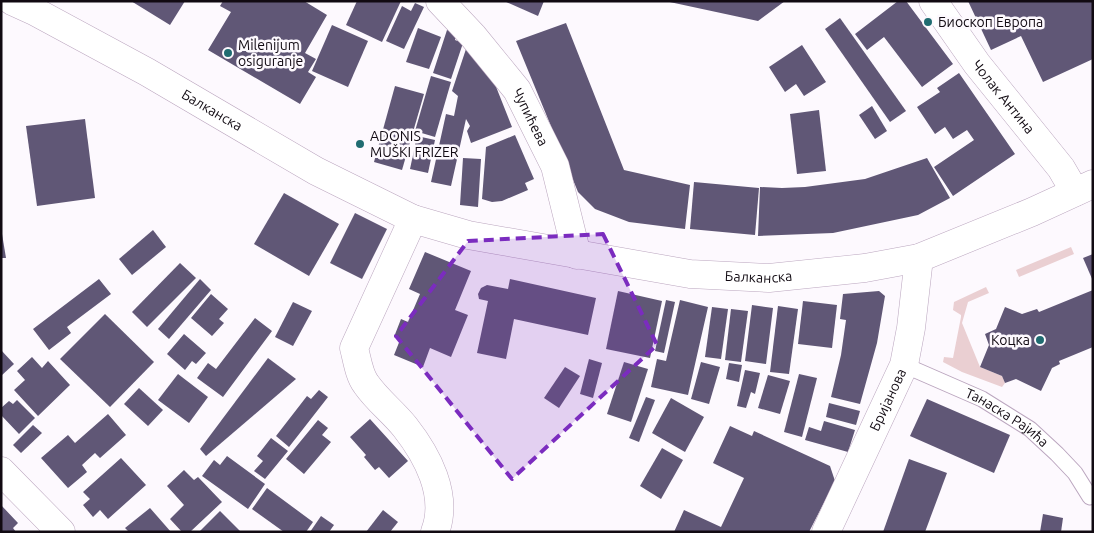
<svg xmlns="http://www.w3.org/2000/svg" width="1094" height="533" font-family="Ubuntu,sans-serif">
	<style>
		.green { fill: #eacfd2 }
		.building { fill: #605776 }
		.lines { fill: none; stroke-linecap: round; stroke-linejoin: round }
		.service-casing { stroke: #bba6bf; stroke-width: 17 }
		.minor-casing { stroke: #bba6bf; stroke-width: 29 }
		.secondary-casing { stroke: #bba6bf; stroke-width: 29 }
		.service { stroke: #fff; stroke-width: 15 }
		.minor { stroke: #fff; stroke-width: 28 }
		.secondary { stroke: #fff; stroke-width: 28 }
		.marked { fill: #7b2cbf; fill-opacity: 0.2; stroke: #7b2cbf; stroke-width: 4; stroke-dasharray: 10 6; stroke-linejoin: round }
		.poi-dot { fill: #206c71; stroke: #fdf9fe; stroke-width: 2 }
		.labels { text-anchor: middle; stroke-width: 5; stroke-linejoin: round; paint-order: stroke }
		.poi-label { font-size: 14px; fill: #110a12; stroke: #fdf9fe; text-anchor: start }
		.street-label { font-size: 14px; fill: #110a12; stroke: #fdf9fe }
	</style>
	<rect width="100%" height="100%" fill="#fdf9fe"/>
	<g class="green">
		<polygon points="1071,247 1074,254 1019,277 1016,270"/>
		<polygon points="986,287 989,293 968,302 962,323 980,367 1002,376 1005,383 1002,387 962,372 943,362 944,357 953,358 961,317 961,315 953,310 954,302"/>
	</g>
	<g class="building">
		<polygon points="131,1 185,1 170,25"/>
		<polygon points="223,1 304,1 327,15 305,53 316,59 308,72 316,77 300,104 208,50 231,12 220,6"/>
		<polygon points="357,1 401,1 382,42 346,25"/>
		<polygon points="504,1 544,1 538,16"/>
		<polygon points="665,1 785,1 758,21"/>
		<polygon points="898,1 906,1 953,64 922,87 884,37 867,50 855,34"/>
		<polygon points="968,1 1093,1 1093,59 1043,82 1021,36 991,50"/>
		<polygon points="415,3 424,7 404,49 386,41 402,6 411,11"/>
		<polygon points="840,18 906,111 890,122 825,29"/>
		<polygon points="566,23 624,170 690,185 685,229 629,222 595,209 578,192 516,41"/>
		<polygon points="332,25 368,41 348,87 312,71"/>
		<polygon points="418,28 441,37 429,69 406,62"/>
		<polygon points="447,30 457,33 455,40 463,43 451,79 433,73"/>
		<polygon points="802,45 826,82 804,96 796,84 785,92 769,67"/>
		<polygon points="467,46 487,64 512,127 471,143 467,131 470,126 466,119 451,186 431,182 446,114 454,116 458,96 452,91"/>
		<polygon points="959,73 1015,154 953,196 934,167 974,140 967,130 953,139 945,127 935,134 917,107 940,92 937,88"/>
		<polygon points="431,76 451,82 435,137 415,131"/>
		<polygon points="395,86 424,94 402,170 374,162"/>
		<polygon points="872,106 887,131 875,139 859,115"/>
		<polygon points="819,110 826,171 797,174 790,114"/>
		<polygon points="85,119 95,198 37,206 26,126"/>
		<polygon points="515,135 534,179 525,183 528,190 502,201 492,202 482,199 486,147"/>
		<polygon points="417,136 435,140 428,173 410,169"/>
		<polygon points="463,158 481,159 478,207 460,205"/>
		<polygon points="927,158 950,198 918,215 833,233 758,236 760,187 782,188 805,187 865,179"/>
		<polygon points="694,182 759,188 755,235 690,229"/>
		<polygon points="284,193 339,224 309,276 254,244"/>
		<polygon points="355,213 387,229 362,279 330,263"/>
		<polygon points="153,230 166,247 132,275 119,259"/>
		<polygon points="2,234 6,258 1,258 1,235"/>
		<polygon points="425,252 471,271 455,310 468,315 451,357 430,348 423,367 394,355 400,340 394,337 401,319 408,322 420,294 409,289"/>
		<polygon points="1093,254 1093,281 1083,258"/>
		<polygon points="180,263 196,278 147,327 132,312"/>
		<polygon points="99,279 111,294 67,327 71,333 49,350 33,329"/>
		<polygon points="200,279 211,290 169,339 158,329"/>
		<polygon points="510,279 596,298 588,335 514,319 506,359 477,353 488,301 479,299 478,294 481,288 487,285 508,289"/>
		<polygon points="1093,290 1093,347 1059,361 1060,364 1052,368 1041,391 1016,379 1005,383 1002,376 980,367 989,345 985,334 996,329 1005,307 1022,314 1037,309 1039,312"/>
		<polygon points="618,291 662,301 650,358 606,349"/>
		<polygon points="879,291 885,296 877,343 860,404 831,397 841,355 846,320 840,319 843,294"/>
		<polygon points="211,294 228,309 219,319 224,323 212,336 191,318"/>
		<polygon points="666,300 675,302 664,353 655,351"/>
		<polygon points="680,300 708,307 688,395 651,387 657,359 666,361"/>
		<polygon points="803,301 837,305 832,348 798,344"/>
		<polygon points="293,302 312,311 293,346 275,337"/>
		<polygon points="752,305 773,308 766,364 745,361"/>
		<polygon points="778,306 798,309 789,374 770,372"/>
		<polygon points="712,307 728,309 721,359 705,357"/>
		<polygon points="731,309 748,311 741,362 725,360"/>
		<polygon points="105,314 154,362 110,407 60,359"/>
		<polygon points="255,318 272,331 223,397 197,378 208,363 216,369"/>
		<polygon points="184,334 206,353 196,364 192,361 185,370 167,354"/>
		<polygon points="1,350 14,364 1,376"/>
		<polygon points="32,357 42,368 48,361 70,385 38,416 14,390 25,380 17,371"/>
		<polygon points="268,358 296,379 206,456 200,449"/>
		<polygon points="589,359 602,363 593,398 580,394"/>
		<polygon points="624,362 648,369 631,422 607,414"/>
		<polygon points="701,362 720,367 709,404 691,399"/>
		<polygon points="729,363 742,365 739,382 726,379"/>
		<polygon points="565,367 580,376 559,408 544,398"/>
		<polygon points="745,370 760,373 755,394 751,392 746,408 737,406"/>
		<polygon points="178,374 208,397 189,423 158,400"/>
		<polygon points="799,374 817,378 802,437 784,432"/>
		<polygon points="768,375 790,381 780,414 758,408"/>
		<polygon points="139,388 163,410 148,426 124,404"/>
		<polygon points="319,390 328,397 289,447 276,436 307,396 311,399"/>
		<polygon points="646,397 655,400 639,442 629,438"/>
		<polygon points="671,398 704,417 685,452 652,433"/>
		<polygon points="927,399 1010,435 994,473 910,436"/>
		<polygon points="17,400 35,418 19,434 1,415 1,408 9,401 13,404"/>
		<polygon points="829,403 860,411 856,425 826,417"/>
		<polygon points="108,414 126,435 100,458 95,453 82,465 87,472 68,488 41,458 68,435 75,443"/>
		<polygon points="370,419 408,461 389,478 379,467 375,470 364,457 366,455 350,437"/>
		<polygon points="318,420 328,428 322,435 331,442 304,474 286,459"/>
		<polygon points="824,421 855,430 848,452 805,440 809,427 821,431"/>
		<polygon points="33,425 42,433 21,453 13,445"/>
		<polygon points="730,426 752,436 754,431 830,466 835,481 809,532 674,532 684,510 721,527 744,478 713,463"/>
		<polygon points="271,438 288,451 265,479 254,471 263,461 257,456"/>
		<polygon points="662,448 683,460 661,499 640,486"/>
		<polygon points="227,456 265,484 248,509 202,476 214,460 220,465"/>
		<polygon points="121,458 146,485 108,519 100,510 93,517 83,505 90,499 83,492"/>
		<polygon points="909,459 947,473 925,532 883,532"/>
		<polygon points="184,470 194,480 198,477 222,502 190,532 182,532 170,519 184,505 167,486"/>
		<polygon points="267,488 313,522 306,532 284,532 252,509"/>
		<polygon points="1,505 18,523 13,528 16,532 1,532"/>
		<polygon points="150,508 171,532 129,532 125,528"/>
		<polygon points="383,510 398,522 390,532 366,532"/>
		<polygon points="220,511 241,532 199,532"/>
		<polygon points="1043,514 1063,518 1061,532 1040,532"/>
		<polygon points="321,516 334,525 329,532 310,532"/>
	</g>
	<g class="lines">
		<defs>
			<g id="service">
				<path id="s1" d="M904,365L982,399L1030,429L1057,454L1075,473L1090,497"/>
			</g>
			<g id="minor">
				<path id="s2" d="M440,1L473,36L517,90L555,166L577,255"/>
				<path id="s3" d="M933,1L977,64L1061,168L1075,192"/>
				<path d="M413,219L354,348C357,359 359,375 366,384C377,400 393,412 405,427C427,455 449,495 435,532"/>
				<polyline points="1,471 61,532"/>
				<path id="s4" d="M826,532L904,365L911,328L919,258"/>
			</g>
			<g id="secondary">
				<path id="s5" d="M12,1L34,11L147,72L316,171L413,219L468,235L690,274L769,278L865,268L919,258L1032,212L1093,184"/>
			</g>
		</defs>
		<use href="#service" class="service-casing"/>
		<use href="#minor" class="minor-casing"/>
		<use href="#secondary" class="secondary-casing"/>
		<use href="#service" class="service"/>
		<use href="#minor" class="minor"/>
		<use href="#secondary" class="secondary"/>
	</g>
	<path class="marked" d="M603,234L657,345L512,479L396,336L468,241Z"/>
	<g class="poi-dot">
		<circle cx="928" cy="22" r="5"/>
		<circle cx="228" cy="53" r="5"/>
		<circle cx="360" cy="144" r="5"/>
		<circle cx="1040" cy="340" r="5"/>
	</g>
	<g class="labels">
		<g class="poi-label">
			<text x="938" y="27">Биоскоп Европа</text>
			<text x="238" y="50">Milenijum<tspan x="238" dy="16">osiguranje</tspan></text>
			<text x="370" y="141">ADONIS<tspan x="370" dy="16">MUŠKI FRIZER</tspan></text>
			<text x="1030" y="345" text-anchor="end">Коцка</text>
		</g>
		<g class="street-label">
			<text dy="5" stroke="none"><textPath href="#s3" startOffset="119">Чолак Антина</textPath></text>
			<text dy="5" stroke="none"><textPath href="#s5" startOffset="228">Балканска</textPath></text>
			<text dy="5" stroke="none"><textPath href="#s2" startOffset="148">Чупићева</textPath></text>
			<text dy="5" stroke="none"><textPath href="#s5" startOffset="808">Балканска</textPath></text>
			<text dy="5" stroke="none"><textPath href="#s4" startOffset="146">Бријанова</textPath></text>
			<text dy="5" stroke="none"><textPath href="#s1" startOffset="116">Танаска Рајића</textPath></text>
		</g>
	</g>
	<rect width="1094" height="533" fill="none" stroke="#110a12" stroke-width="5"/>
</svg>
